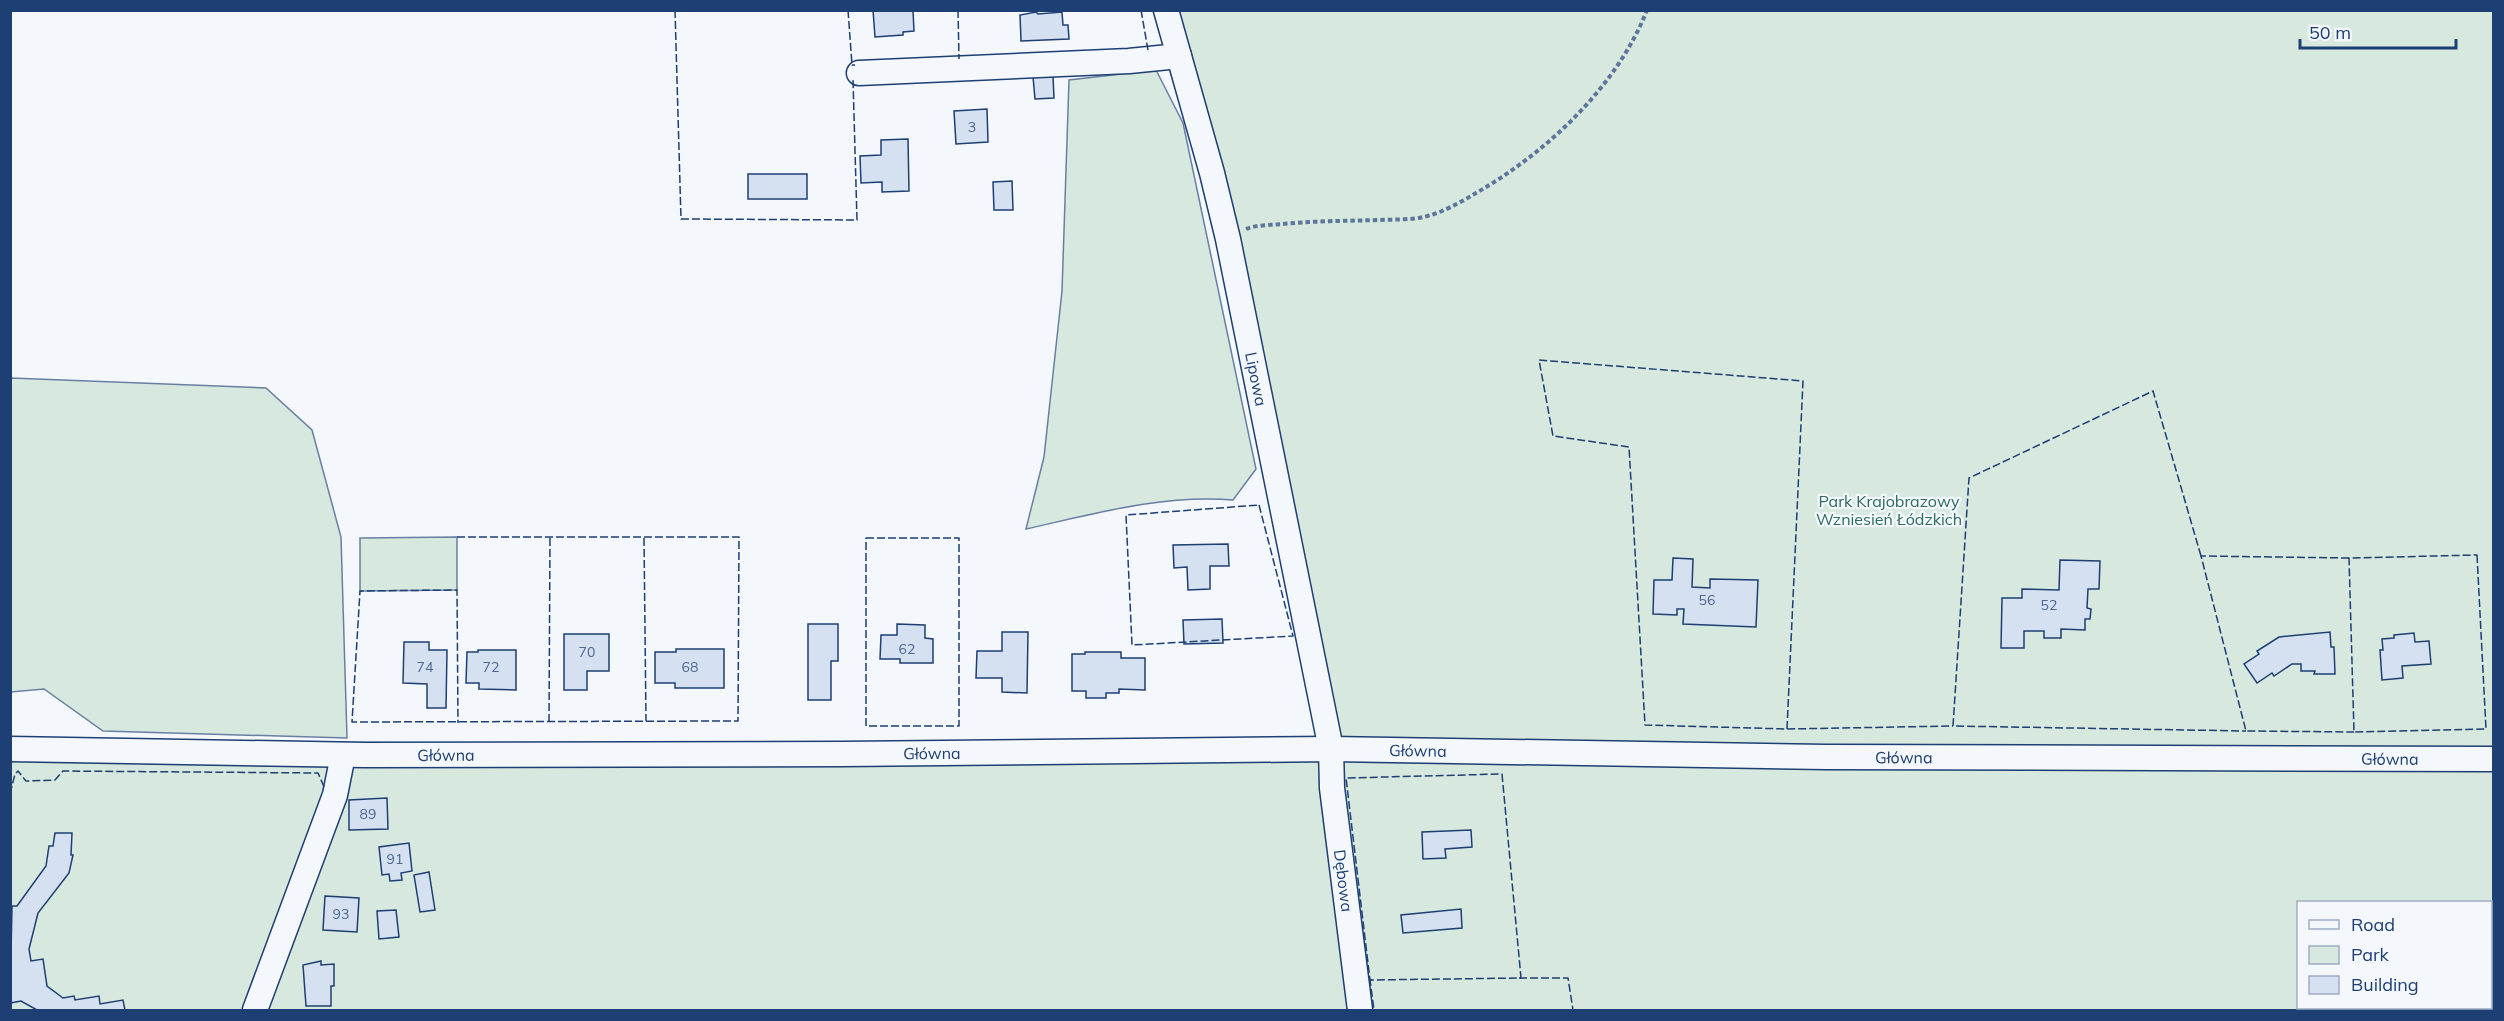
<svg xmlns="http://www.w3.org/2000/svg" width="2504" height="1021" font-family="Mulish,sans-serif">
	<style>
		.green { fill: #d7e8df; stroke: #687fa3; stroke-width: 1.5; fill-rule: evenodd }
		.building { fill: #d5e0f0; stroke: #1d3f73; stroke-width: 1.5 }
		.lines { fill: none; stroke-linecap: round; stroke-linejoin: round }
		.minor-casing { stroke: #1d3f73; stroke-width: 27 }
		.path { stroke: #5e769c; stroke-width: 4; stroke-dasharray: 4.5 3; stroke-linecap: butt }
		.minor { stroke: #f4f7fb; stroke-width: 24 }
		.fence { stroke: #1d3f73; stroke-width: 1.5; stroke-dasharray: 8 3; stroke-linecap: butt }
		.labels { text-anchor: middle; stroke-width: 4.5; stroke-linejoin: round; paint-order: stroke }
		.number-label { font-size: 14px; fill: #4b6792 }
		.street-label { font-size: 16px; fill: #1d3f73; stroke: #f4f7fb }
		.park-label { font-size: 16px; fill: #2c6c60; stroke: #f4f7fb }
	</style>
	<rect width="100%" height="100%" fill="#f4f7fb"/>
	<g class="green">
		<path d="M1165,11H2493V1010H11V741L1336,747ZM2298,902H2490V1008H2298Z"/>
		<path d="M1156,70L1183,123L1256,469L1233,500C1164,494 1093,514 1026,529L1044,457L1062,291L1069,80Z"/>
		<polygon points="11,378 266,388 312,430 341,537 347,738 103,731 44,689 11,692"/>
		<polygon points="457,537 457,590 360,591 360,538"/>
	</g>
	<g class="building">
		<polygon points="873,10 913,11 914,31 903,32 903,35 875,37"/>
		<polygon points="1036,12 1038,14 1062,12 1063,25 1068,25 1069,39 1021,41 1020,15"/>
		<polygon points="1053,76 1054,98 1035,99 1033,77"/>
		<polygon points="987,109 988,142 956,144 954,111"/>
		<polygon points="908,139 909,191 882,192 882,182 861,183 860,156 881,155 881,140"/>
		<rect x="748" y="174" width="59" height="25"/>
		<polygon points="1012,181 1013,210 994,210 993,182"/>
		<polygon points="1228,544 1229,566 1210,566 1210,589 1188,590 1187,567 1174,568 1173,545"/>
		<polygon points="1673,558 1693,559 1692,587 1710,588 1710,579 1758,580 1756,627 1683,624 1684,609 1677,609 1677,615 1653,614 1654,580 1672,580"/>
		<polygon points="2060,560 2100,561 2099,589 2088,589 2087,608 2091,609 2090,619 2085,619 2085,630 2061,629 2061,638 2044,638 2044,631 2024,631 2024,648 2001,648 2002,598 2022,598 2022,589 2059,590"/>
		<polygon points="1222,619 1223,643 1184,644 1183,620"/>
		<polygon points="808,624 838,624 838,661 831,661 831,700 808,700"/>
		<polygon points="897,624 925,625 925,638 933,639 933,663 900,663 900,659 880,659 881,635 897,635"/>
		<polygon points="1002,632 1028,632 1027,693 1002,692 1002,678 976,678 977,651 1002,651"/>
		<polygon points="2330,632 2331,647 2334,647 2335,674 2314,674 2315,671 2301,671 2301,664 2292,664 2274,676 2272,673 2257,683 2244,664 2259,654 2257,651 2279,637"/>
		<polygon points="2414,633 2415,642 2429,641 2431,664 2402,666 2403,678 2382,680 2380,650 2383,650 2382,639 2394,638 2394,635"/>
		<polygon points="564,634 609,634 609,671 587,671 587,690 564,690"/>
		<polygon points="404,642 429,642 429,650 447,650 446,708 427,708 427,684 403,683"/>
		<polygon points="676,649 724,649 724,688 675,688 675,683 655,683 655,652 676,652"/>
		<polygon points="478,650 516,650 516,690 479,689 479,683 466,683 467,652 478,652"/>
		<polygon points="1085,652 1121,652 1121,658 1145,658 1145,690 1119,689 1119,693 1106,693 1106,698 1086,698 1086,691 1072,691 1072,654 1085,654"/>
		<polygon points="387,798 388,829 349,830 349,800"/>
		<polygon points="1471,830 1472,847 1445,849 1446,858 1423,859 1422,832"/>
		<polygon points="55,833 72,833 71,855 73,855 69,873 38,913 29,949 31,961 43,959 47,986 63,998 74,996 75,1000 99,996 100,1004 123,1000 125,1010 37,1010 21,1001 10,1003 12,906 17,906 46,866 49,846 53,846"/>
		<polygon points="409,843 412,871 401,873 402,880 390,881 389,874 382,875 379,847"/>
		<polygon points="429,872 435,910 420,912 414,875"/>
		<polygon points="325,896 359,898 357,932 323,930"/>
		<polygon points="1461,909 1462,928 1403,933 1401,915"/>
		<polygon points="396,910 399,937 379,939 377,911"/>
		<polygon points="321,961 321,965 334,964 334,986 331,986 331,1006 306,1006 303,965"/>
	</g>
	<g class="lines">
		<defs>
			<g id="minor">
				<path id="s1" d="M1166,10L1212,173L1228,239L1331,749L1332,788L1360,1010"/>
				<polyline points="859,73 1129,61 1179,56"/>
				<path id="s2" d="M10,749L365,755L843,754L1331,749L1826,757L2494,759"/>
				<polyline points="255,1010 335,795 343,755"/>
			</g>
		</defs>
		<use href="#minor" class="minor-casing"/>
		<path class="path" d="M1246,229C1256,225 1270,225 1282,224C1324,220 1366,221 1409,219C1433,218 1456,205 1476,193C1546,153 1617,87 1647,10"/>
		<use href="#minor" class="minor"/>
		<g class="fence">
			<polyline points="675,10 681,219 857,220 853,80"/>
			<polyline points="848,10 852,65 855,65"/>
			<polyline points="958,10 959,59"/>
			<polyline points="1141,10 1148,50"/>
			<polygon points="1259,505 1293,636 1132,645 1126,515"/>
			<polyline points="457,537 739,537 738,721 352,722 360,591 457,590 458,723"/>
			<polyline points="644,538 646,721"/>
			<rect x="866" y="538" width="93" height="188"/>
			<polygon points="2477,555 2486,729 2354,732 2349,558"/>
			<polyline points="2201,556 2153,391 1969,478 1953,726 2246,731"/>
			<polyline points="2349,558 2201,556 2246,731 2354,732"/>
			<polyline points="549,722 550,538"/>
			<polyline points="1787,729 1803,381 1539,360 1553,436 1629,447 1645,725 1787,729 1953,726"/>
			<polygon points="1502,774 1521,978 1370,980 1346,778"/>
			<polyline points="10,794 15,774 18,771 26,781 55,780 63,771 318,773 325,789"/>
			<polyline points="1519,978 1568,978 1573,1010"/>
			<polyline points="1372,980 1370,980 1374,1010"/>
		</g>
	</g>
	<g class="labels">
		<g class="number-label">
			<text x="972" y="132">3</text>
			<text x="1707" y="605">56</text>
			<text x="2049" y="610">52</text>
			<text x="907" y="654">62</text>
			<text x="587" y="657">70</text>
			<text x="425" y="672">74</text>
			<text x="491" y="672">72</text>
			<text x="690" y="672">68</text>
			<text x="368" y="819">89</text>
			<text x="395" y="864">91</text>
			<text x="341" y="919">93</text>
		</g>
		<g class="street-label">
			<text dy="6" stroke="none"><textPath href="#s1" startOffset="380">Lipowa</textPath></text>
			<text dy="6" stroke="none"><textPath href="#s2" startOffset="1408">Główna</textPath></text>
			<text dy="6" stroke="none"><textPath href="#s2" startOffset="922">Główna</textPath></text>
			<text dy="6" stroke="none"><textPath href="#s2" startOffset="436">Główna</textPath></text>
			<text dy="6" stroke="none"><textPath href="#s2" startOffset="1894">Główna</textPath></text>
			<text dy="6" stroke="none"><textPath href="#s2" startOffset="2380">Główna</textPath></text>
			<text dy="6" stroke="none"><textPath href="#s1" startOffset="890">Dębowa</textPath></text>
		</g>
		<g class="park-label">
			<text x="1889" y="507">Park Krajobrazowy<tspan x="1889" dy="18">Wzniesień Łódzkich</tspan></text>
		</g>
	</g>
	<rect width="2504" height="1021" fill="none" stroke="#1d3f73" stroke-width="24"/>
	<rect x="2297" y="901" width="195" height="108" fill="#f4f7fb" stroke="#9eadc5" stroke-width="1.5"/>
	<rect x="2309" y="920" width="30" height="9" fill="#f4f7fb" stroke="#9eadc5" stroke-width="1.5"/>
	<text x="2351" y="931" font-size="18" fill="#1d3f73">Road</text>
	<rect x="2309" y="946" width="30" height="18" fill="#d7e8df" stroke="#9eadc5" stroke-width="1.5"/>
	<text x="2351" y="961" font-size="18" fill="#1d3f73">Park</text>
	<rect x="2309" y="976" width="30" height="18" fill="#d5e0f0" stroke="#9eadc5" stroke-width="1.5"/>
	<text x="2351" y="991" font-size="18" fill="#1d3f73">Building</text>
	<path d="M2300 39v9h156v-9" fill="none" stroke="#1d3f73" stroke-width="3"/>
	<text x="2309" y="39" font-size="18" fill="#1d3f73" stroke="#f4f7fb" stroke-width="4.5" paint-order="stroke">50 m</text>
</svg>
